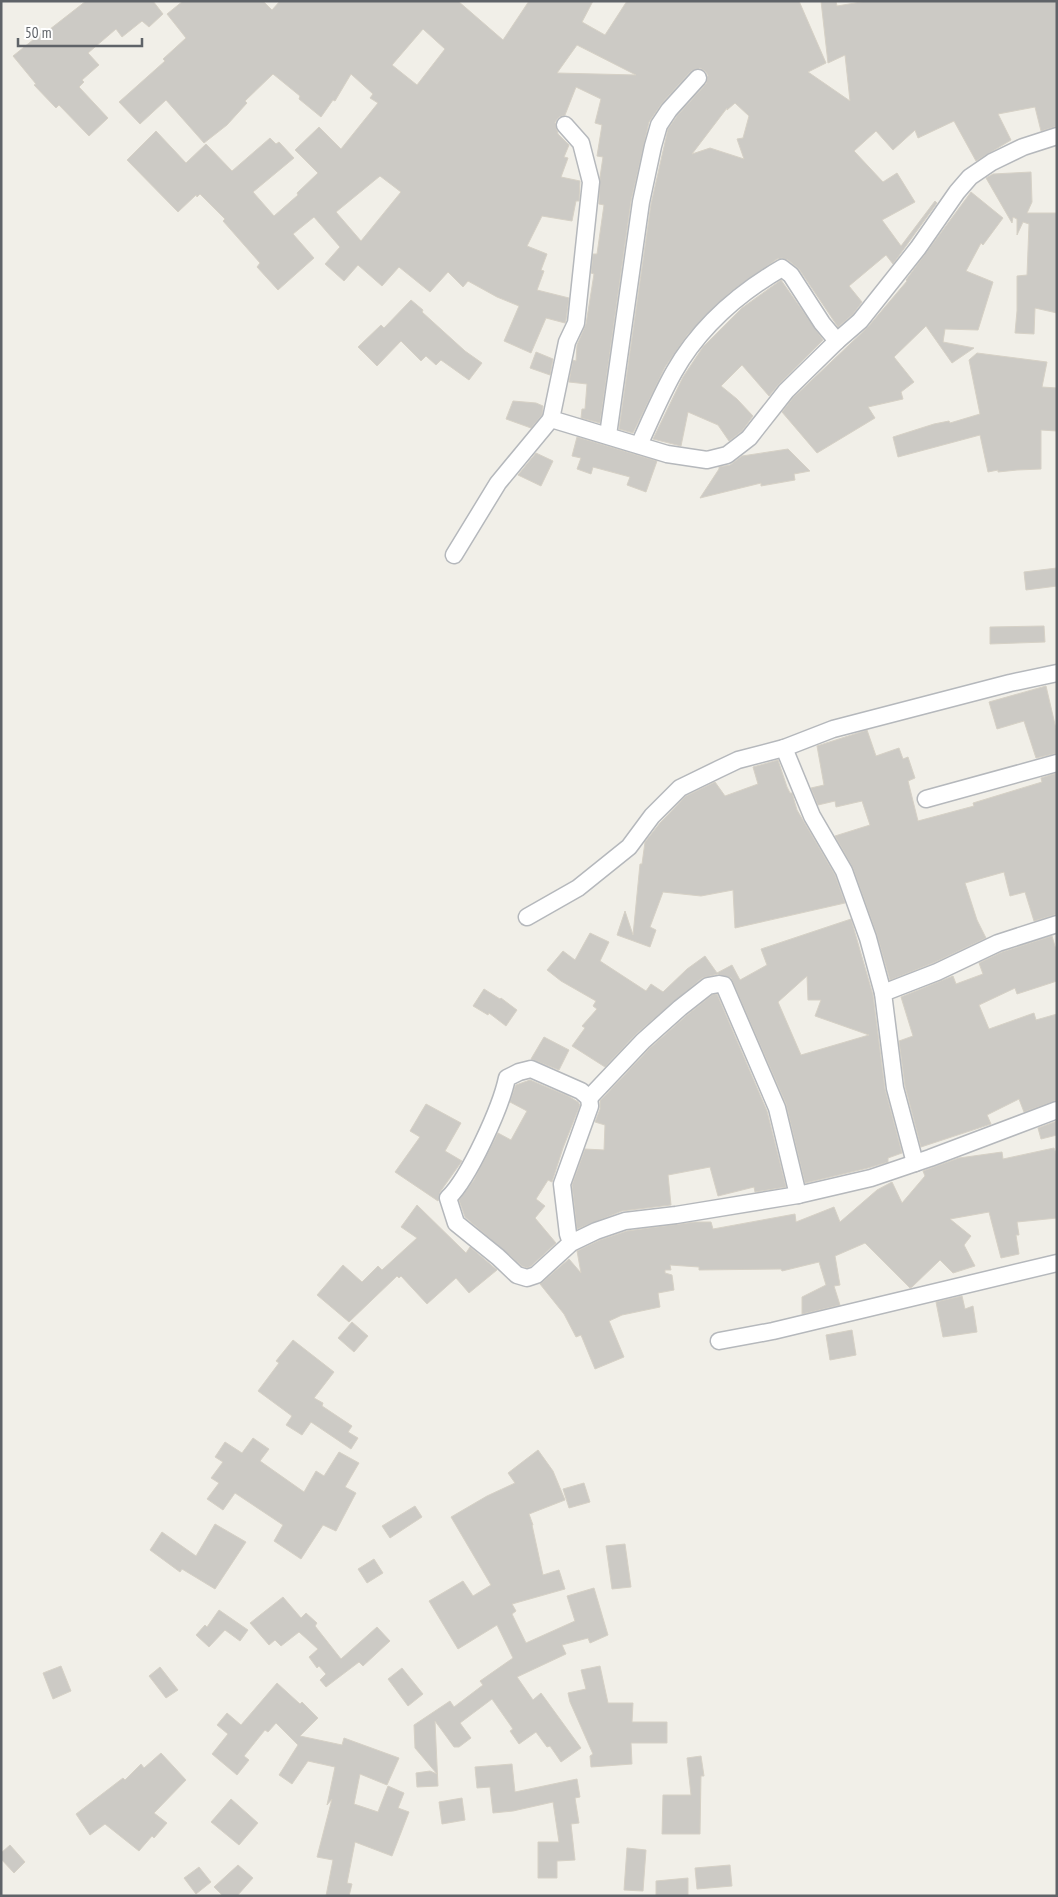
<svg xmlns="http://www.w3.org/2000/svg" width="1058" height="1897" font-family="'PT Sans Narrow',sans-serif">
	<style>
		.building { fill: #cccac5; stroke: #d6d1c6; fill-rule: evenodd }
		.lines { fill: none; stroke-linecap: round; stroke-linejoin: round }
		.minor-casing { stroke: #b5b8bc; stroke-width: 19 }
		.minor { stroke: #fff; stroke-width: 16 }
	</style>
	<rect width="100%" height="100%" fill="#f1efe8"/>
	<g class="building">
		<polygon points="86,1 153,1 163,14 149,27 142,21 122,37 116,29 88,53 99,65 82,80 84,82 79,87 108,118 89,136 59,105 56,108 34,85 36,84 13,56 44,31 45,33"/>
		<path d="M183,1H263L272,10L280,1H458L503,40L529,1H593L582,22L605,35L627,1H799L826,63L808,72L850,101L845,55L828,63L821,1H836L837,6L867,1H1057V126L1041,131L1035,107L998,114L1011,140L976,161L954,121L918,138L915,130L893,150L876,131L854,151L883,182L897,173L915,202L882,220L901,246L935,201L937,203L893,264L886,255L849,286L862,302L853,314L838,327L799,269L788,260L782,258L777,259L729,293L688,334L665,367L633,433L619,429L651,204L668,129L677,116L706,84L708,75L705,71L700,68L691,71L662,103L649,122L631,201L600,423L581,418L582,409H585L587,384L569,382L573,360L576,361L577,345L586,324L594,274L591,273L593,254H597L604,205L599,204L600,177L603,157L597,156L602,125L595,123L601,99L576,87L565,115L559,117L555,122L558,134L569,145L564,157L568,158L561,177L580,181L579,201H576L572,221L542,216L527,246L547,254L541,270L544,271L537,290L569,298L566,320L565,323L546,318L531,353L504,341L519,306L497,297L468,281L463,287L448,272L430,292L399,267L382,286L358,265L344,281L325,264L340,247L314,217L293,234L314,258L278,290L257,267L260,263L223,221L225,219L200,194L197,197L196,195L178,212L127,160L156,131L186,163L206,144L232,171L270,138L276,144L279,142L294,158L253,192L274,216L298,195L297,193L318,173L295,150L319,127L341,149L378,103L370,98L373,94L351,74L335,101L333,100L321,117L299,99L300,96L273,74L245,101L247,103L227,125L204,143L166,100L140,124L119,102L165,61L163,59L186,38L167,14ZM423,29L445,49L417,85L392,65ZM577,45L636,75L557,73ZM735,103L749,116L743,138L737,139L744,159L710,148L692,154L727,108V110ZM380,176L401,192L361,241L336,212Z"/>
		<polygon points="1031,172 1032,202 1027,213 1057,213 1057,313 1035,308 1034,334 1015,333 1017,311 1017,276 1027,275 1029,224 1023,222 1017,235 1017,219 1013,217 1012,223 986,178 993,174"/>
		<polygon points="971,192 1003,218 983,245 981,243 966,271 993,282 978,330 945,329 943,342 974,348 952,363 926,326 894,357 914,382 901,392 903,399 868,407 875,418 817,453 782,412 793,398 868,327 907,281 906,280"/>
		<polygon points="781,280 823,340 779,384 769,396 742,365 721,386 737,399 753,416 742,431 729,441 718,425 688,412 681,446 653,439 683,377 703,347 742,308"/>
		<polygon points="411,300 423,310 422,312 465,351 482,363 469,380 441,360 436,365 426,356 421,361 401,341 377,366 358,347 381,325 384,328"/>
		<polygon points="536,352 553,359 550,375 530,368"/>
		<polygon points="977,353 1047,362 1042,387 1057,388 1057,431 1041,430 1041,469 1017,470 998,472 998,470 988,472 980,435 898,457 893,437 934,424 949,421 950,423 980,414 969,360"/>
		<polygon points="513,401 536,403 543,406 542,415 531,428 506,419"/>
		<polygon points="577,437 657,461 646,492 627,485 630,477 593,467 591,474 577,469 581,458 572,456"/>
		<polygon points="788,449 810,471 794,474 795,480 761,486 761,483 700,498 719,469 719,467 730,465 742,456"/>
		<polygon points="536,453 553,461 541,486 518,475"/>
		<polygon points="1057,568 1057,586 1026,590 1024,572"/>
		<polygon points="1044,626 1045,642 990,644 990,627"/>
		<polygon points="1046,686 1057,733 1057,753 1036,758 1024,721 997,729 989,702"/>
		<polygon points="867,730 876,756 899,748 903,759 908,757 915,778 908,781 918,821 974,806 973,803 1042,782 1041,778 1057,773 1057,914 1034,921 1025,892 1010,896 1004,872 965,883 977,920 986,938 933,963 890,980 877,935 853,868 835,836 870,825 862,801 836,807 835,801 818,805 811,788 824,785 817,746"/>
		<polygon points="778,760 787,787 790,793 792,793 797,810 835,875 845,903 735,928 733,890 701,896 663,892 650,927 656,930 650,947 617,935 625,911 633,935 640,864 642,864 645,842 660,823 686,796 715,782 725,796 758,784 753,767"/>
		<path d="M851,919L873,995L885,1089L902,1153L888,1158V1162L868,1168L805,1183L786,1104L731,978L718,974L702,978L636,1034L605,1067L572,1046L585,1028L582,1026L597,1009L593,1006L596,1001L561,981L547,970L563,951L575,960L590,933L609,942L600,961L646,991L651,984L663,992L687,969L705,956L717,973L732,965L740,980L767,965L761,949ZM807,976L808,1000H821L815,1016L869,1035L801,1055L778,1002Z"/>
		<polygon points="1052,936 1057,953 1057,981 1017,994 1015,988 979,1005 989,1029 1034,1013 1036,1020 1057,1014 1057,1100 1024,1112 1019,1099 987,1115 991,1124 921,1147 905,1086 899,1041 913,1036 901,997 953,976 956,984 983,974 979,963 1002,952"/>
		<polygon points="484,989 500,999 501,998 517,1010 506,1026 489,1013 488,1015 473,1006"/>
		<polygon points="717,994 767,1111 786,1187 755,1192 754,1187 718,1196 710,1167 668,1175 671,1205 622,1211 577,1229 572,1185 585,1149 604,1150 605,1125 595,1122 600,1109 600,1101 650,1048 686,1016 712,995"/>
		<polygon points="544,1037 569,1050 559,1070 531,1059"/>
		<polygon points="530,1080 568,1096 578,1102 580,1105 563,1148 552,1182 548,1180 536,1199 545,1206 535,1218 556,1243 531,1266 527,1268 522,1266 465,1217 459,1200 474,1180 498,1133 511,1140 527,1111 510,1102 515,1087 516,1085"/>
		<polygon points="426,1104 461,1123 445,1151 462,1161 440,1192 438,1201 395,1172 420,1137 410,1131"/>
		<polygon points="1057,1121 1057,1135 1041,1139 1038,1128"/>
		<polygon points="1054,1148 1057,1156 1057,1218 1017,1222 1019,1235 1016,1235 1019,1254 1001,1258 989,1212 950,1219 971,1236 964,1245 975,1266 953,1273 940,1260 912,1287 910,1288 865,1243 835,1256 840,1285 834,1286 840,1305 802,1314 802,1297 826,1285 819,1262 782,1271 781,1269 699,1270 699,1267 670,1265 671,1270 665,1270 665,1273 672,1275 674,1290 658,1293 660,1307 622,1315 609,1321 624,1357 595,1369 581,1335 576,1337 564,1314 540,1284 569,1259 581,1273 577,1251 600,1240 627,1231 695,1222 711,1222 713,1229 795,1214 796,1222 834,1207 840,1222 877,1190 892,1182 902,1203 925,1176 923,1171 959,1158 1002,1152 1003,1159"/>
		<polygon points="417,1205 466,1253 470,1247 497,1270 469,1293 456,1278 427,1304 401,1276 399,1278 397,1276 349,1322 317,1295 343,1265 362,1282 378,1266 382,1270 417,1238 401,1227"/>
		<polygon points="962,1296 965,1309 973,1306 977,1332 943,1337 936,1302"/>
		<polygon points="352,1322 368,1336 354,1352 338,1338"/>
		<polygon points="852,1330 856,1355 830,1360 826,1335"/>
		<polygon points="293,1340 334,1372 314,1398 323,1403 322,1406 352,1426 348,1432 358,1438 351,1449 311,1422 302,1435 286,1425 292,1416 258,1391 279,1363 276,1361"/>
		<polygon points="253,1438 269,1449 260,1461 304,1492 316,1471 324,1476 339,1452 359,1463 345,1487 356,1493 336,1531 323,1525 301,1559 274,1541 283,1525 235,1493 223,1510 207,1499 219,1483 211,1478 223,1462 215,1457 225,1442 242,1453"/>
		<polygon points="538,1450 553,1471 565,1500 529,1514 533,1525 532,1525 543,1575 559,1570 565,1589 512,1604 516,1611 512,1614 526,1643 575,1621 567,1596 594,1588 608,1635 590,1643 588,1638 562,1645 566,1654 517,1677 533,1700 541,1693 581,1748 561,1762 550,1746 547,1747 536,1732 519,1744 510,1731 513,1729 492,1699 460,1723 471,1738 459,1747 454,1747 435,1721 438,1786 417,1787 416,1773 430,1771 437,1774 415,1748 414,1725 450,1701 454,1707 483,1685 480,1681 513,1658 497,1625 458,1649 429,1601 463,1581 473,1596 491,1585 451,1517 487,1496 515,1483 508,1473"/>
		<polygon points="584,1483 590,1502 569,1508 563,1489"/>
		<polygon points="415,1506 422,1517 390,1538 382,1526"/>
		<polygon points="215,1524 246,1542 215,1589 182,1569 180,1572 150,1550 162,1532 196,1556"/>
		<polygon points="625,1544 631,1587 612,1589 606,1546"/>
		<polygon points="374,1559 383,1573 367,1583 358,1569"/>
		<polygon points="283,1597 301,1618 306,1613 317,1623 315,1626 341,1659 377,1627 390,1641 363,1666 359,1662 326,1687 320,1680 326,1674 319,1666 317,1668 309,1657 318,1649 299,1632 281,1646 275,1640 269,1645 250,1623"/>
		<polygon points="219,1610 248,1630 240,1641 225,1630 209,1647 196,1635 205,1625 207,1627"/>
		<polygon points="61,1666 71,1691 53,1699 43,1673"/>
		<polygon points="600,1666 608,1703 633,1703 632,1722 667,1722 667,1743 631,1743 632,1764 591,1767 590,1756 593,1754 570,1702 568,1693 586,1689 581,1670"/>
		<polygon points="160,1667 178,1690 166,1698 149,1676"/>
		<polygon points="402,1668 423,1694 408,1706 388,1679"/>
		<polygon points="277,1683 300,1704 302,1702 318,1718 300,1736 342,1745 344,1738 399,1758 387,1785 360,1774 354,1804 378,1812 388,1786 404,1793 398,1808 409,1812 392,1856 355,1842 347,1883 352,1884 349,1896 326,1896 333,1860 317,1857 332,1799 327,1805 335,1767 308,1761 292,1784 279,1775 298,1745 276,1723 268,1732 265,1730 244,1756 249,1760 237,1775 212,1754 228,1734 217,1725 227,1713 241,1725"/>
		<polygon points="161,1753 186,1780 154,1813 167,1823 154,1838 152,1836 139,1851 105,1824 90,1835 76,1814 123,1778 125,1780 141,1764 144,1768"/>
		<polygon points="701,1756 704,1776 701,1776 700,1834 662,1834 663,1795 691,1795 687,1758"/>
		<polygon points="512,1764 515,1792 577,1779 580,1797 575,1798 579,1823 571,1824 575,1860 557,1861 557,1878 538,1878 538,1842 559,1842 553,1802 513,1811 493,1813 490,1787 477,1788 475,1767"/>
		<polygon points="462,1798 465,1820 442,1824 439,1802"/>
		<polygon points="231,1799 258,1823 239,1845 211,1822"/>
		<polygon points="10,1845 25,1862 14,1873 1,1859 1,1853"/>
		<polygon points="627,1848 646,1850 643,1891 624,1890"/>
		<polygon points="238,1865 253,1878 237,1896 223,1896 214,1887"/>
		<polygon points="730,1865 732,1886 697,1889 695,1868"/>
		<polygon points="199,1867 211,1882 196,1894 184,1878"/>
		<polygon points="688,1878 688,1896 656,1896 656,1881"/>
	</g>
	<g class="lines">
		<defs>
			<g id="minor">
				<polyline points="565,125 581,143 591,182 576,323 567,342 551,419 667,454 707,460 727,455 749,438 786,391 837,341 860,321 918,248 957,192 970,177 992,162 1023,147 1057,136"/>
				<polyline points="608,435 641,202 653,146 659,125 669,110 698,78"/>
				<path d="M639,445C650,421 661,395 674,372C699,328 739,293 782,268L791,275L822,323L837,341"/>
				<polyline points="454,555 498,483 551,419"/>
				<polyline points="784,748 812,816 844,871 868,938 883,993"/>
				<polyline points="926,799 1057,763"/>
				<polyline points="527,917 578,888 629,847 652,816 680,788 719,769 738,760 784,748 833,729 1010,683 1057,673"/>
				<polyline points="589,1098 643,1041 680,1008 708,986 719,984 724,985 777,1108 798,1195"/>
				<polyline points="915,1163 895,1088 883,993 937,972 998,943 1057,924"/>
				<path d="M571,1243L568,1234L562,1184L590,1106L589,1098L581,1091L531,1069L519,1072L507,1078C501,1107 469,1178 448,1198L456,1223L498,1257L517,1275L527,1278L536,1275L571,1243L596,1231L625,1221L676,1215L798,1195L871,1178L930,1158L1057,1110"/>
				<polyline points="719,1341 773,1331 1057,1263"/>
			</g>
		</defs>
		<use href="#minor" class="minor-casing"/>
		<use href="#minor" class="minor"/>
	</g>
	<rect width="1058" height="1897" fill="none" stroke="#5f6368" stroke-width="5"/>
	<path d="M18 38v8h124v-8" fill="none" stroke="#5f6368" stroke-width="2.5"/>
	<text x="25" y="38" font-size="15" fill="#5f6368" stroke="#ffffff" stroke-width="4" paint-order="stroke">50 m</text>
</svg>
